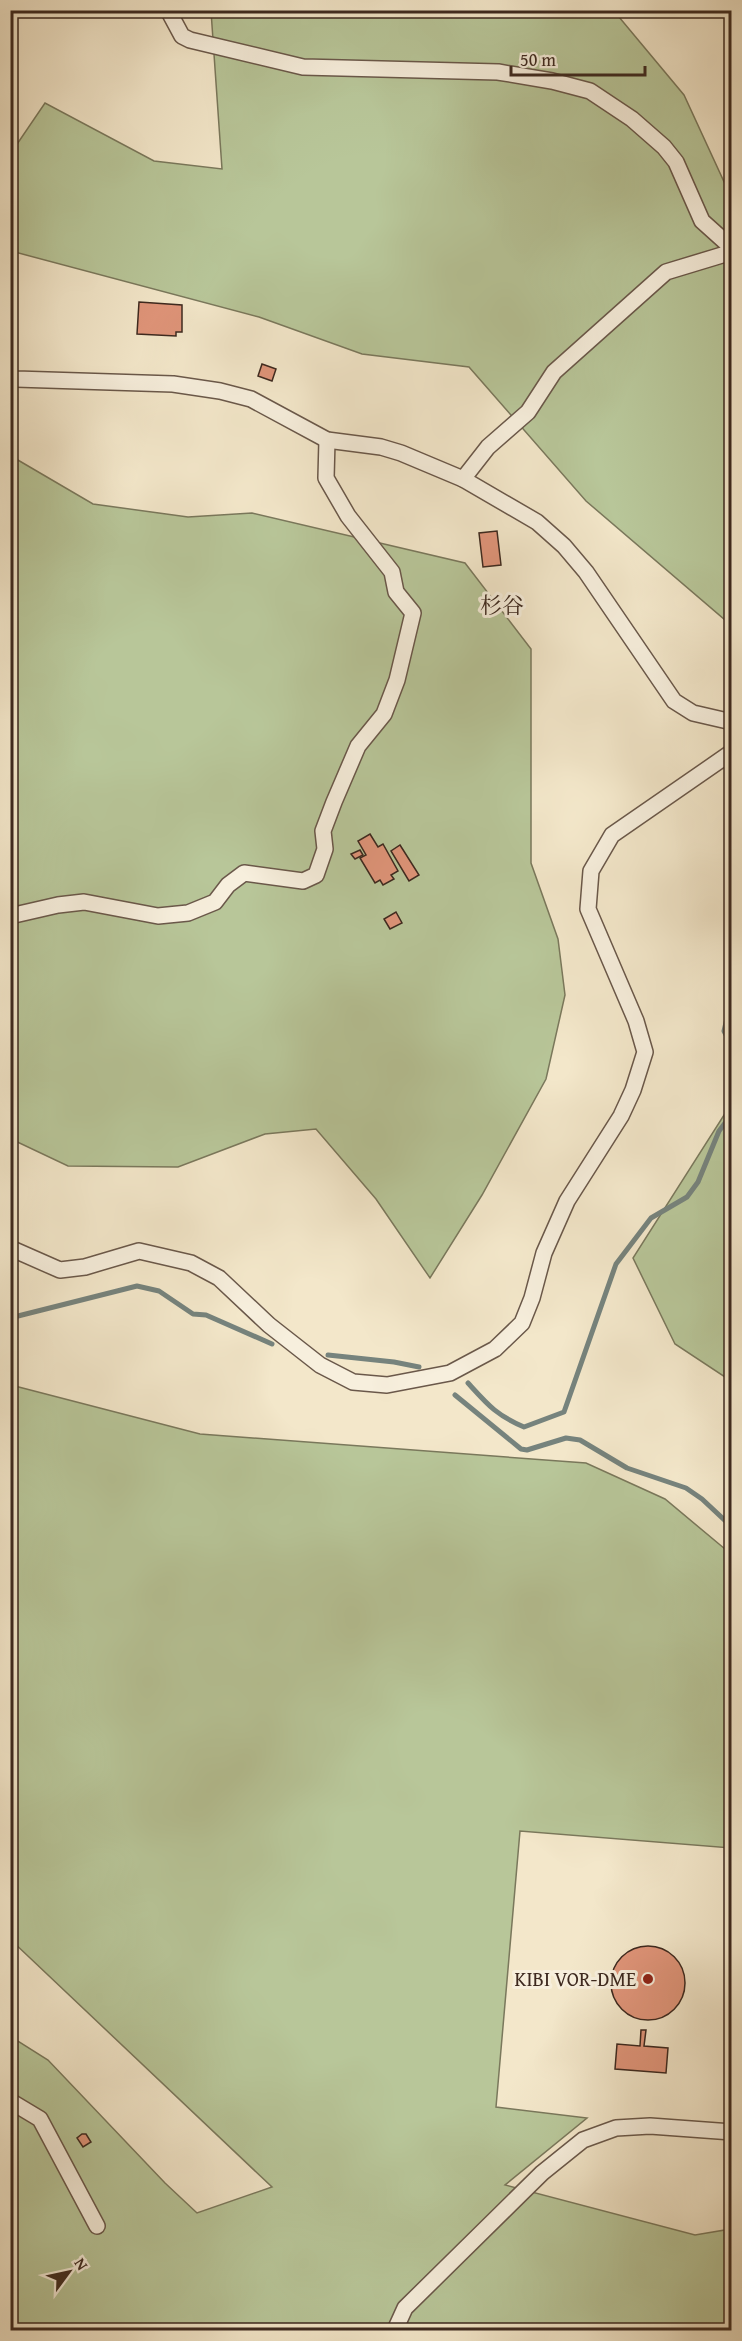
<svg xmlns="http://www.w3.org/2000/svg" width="742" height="2341" font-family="'Gentium Book Plus','Noto Serif JP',serif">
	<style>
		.green { fill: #b8c699; stroke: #7a785c; stroke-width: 1.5 }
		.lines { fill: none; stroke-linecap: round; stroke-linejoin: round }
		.stream { stroke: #76837d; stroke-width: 5 }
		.building { fill: #e0957a; stroke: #3d291f; stroke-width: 1.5 }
		.street-casing { stroke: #6a584a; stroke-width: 18 }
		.street { stroke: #f7efdd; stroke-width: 15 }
		.poi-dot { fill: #8f2418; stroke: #f7efdd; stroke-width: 2 }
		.labels { text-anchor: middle; stroke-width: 6; stroke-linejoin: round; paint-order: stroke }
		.poi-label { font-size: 20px; fill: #3d291f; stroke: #f7efdd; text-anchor: end }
		.quarter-label { font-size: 22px; fill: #3d291f; stroke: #f7efdd }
	</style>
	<rect width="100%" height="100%" fill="#f3e7ca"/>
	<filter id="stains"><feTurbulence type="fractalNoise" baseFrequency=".00333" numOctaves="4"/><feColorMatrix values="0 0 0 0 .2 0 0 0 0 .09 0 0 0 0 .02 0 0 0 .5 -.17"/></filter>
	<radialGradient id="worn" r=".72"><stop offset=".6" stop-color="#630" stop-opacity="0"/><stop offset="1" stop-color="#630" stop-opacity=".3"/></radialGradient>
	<g class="green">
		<polygon points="211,11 614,11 684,95 731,197 731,625 586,501 469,367 362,354 259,317 11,251 11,153 45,103 154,161 222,169"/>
		<polygon points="11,456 93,504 188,517 252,513 465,563 531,649 531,863 558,939 565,995 546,1079 482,1195 430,1278 376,1199 316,1129 265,1134 178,1167 68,1166 11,1139"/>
		<polygon points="731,1104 732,1381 731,1381 675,1344 633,1258"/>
		<polygon points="11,1385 200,1434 586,1463 665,1499 731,1554 731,1848 520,1831 496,2107 587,2118 505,2185 695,2235 731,2229 731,2330 11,2330 10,2036 48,2060 165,2183 197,2213 272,2187 11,1940"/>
	</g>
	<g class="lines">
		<g class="stream">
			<polyline points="732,998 724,1031 732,1046"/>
			<polyline points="10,1318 137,1286 159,1291 193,1314 206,1315 272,1344"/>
			<polyline points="328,1355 394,1362 419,1367"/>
			<path d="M468,1383C488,1405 496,1415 524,1427L564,1412L616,1264L651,1218L687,1197L698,1182L719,1131L732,1114"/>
			<polyline points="455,1395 521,1449 527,1450 566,1438 580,1440 627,1468 686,1488 702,1499 732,1527"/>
		</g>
	</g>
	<g class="building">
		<polygon points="139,302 182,305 182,332 176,332 176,336 137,334"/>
		<polygon points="262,364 276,369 272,381 258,376"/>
		<polygon points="497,531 501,565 483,567 479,533"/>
		<polygon points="370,834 378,847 383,844 398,871 391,875 394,879 383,885 380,880 375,883 360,858 366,855 358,841"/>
		<polygon points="400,845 419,875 409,881 391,851"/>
		<polygon points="360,850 363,855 355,859 351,854"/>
		<polygon points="396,912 402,923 390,929 384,919"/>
		<circle cx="648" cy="1983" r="37"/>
		<polygon points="641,2030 646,2030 644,2046 668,2048 666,2073 615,2069 617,2044 640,2046"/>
		<polygon points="82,2134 86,2134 91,2142 83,2147 77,2138"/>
	</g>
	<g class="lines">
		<defs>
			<g id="street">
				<polyline points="168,10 182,36 190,40 303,67 498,72 552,81 590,91 632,119 664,147 676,162 702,221 732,248"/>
				<polyline points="10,377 16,379 173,384 220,391 251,399 327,440 381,447 401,453 463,479 537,522 564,546 586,572 674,701 693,713 732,722"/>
				<polyline points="463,479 488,447 528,412 554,372 666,272 732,252"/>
				<polyline points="10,916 58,905 84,902 158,916 188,913 215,902 228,885 244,873 303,881 316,875 325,849 323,831 334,802 358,746 384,714 397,680 413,613 396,592 392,572 348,516 326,478 327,440"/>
				<polyline points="10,1248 60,1270 85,1267 139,1251 191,1263 219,1278 269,1325 320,1365 353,1382 387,1385 450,1373 495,1349 522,1323 532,1298 544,1253 567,1201 621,1116 633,1090 645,1052 636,1021 588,909 591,871 612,835 732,752"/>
				<polyline points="10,2101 40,2119 97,2226"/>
				<polyline points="395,2330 405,2308 542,2173 583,2140 616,2128 650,2126 732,2132"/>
			</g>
		</defs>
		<use href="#street" class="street-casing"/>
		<use href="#street" class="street"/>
	</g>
	<circle class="poi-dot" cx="648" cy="1979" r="6"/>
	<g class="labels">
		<g class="poi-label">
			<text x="636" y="1986">KIBI VOR-DME</text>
		</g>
		<g class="quarter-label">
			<text x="502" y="613">杉谷</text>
		</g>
	</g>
	<rect width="742" height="2341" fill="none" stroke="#f3e7ca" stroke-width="36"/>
	<rect x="12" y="12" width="718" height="2317" fill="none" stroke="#3d291f" stroke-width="3"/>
	<rect x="18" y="18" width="706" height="2305" fill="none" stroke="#3d291f" stroke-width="1.5"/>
	<g transform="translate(69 2272) rotate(57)" stroke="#f7efdd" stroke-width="4.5" paint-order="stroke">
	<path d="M0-4.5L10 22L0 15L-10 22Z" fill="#3d291f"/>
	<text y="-9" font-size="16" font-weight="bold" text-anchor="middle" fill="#3d291f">N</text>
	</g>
	<path d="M511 66v9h134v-9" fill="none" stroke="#3d291f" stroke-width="3"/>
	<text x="520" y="66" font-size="18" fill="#3d291f" stroke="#f7efdd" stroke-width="4.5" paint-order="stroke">50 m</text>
	<rect width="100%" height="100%" filter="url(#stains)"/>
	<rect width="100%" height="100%" fill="url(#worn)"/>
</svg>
